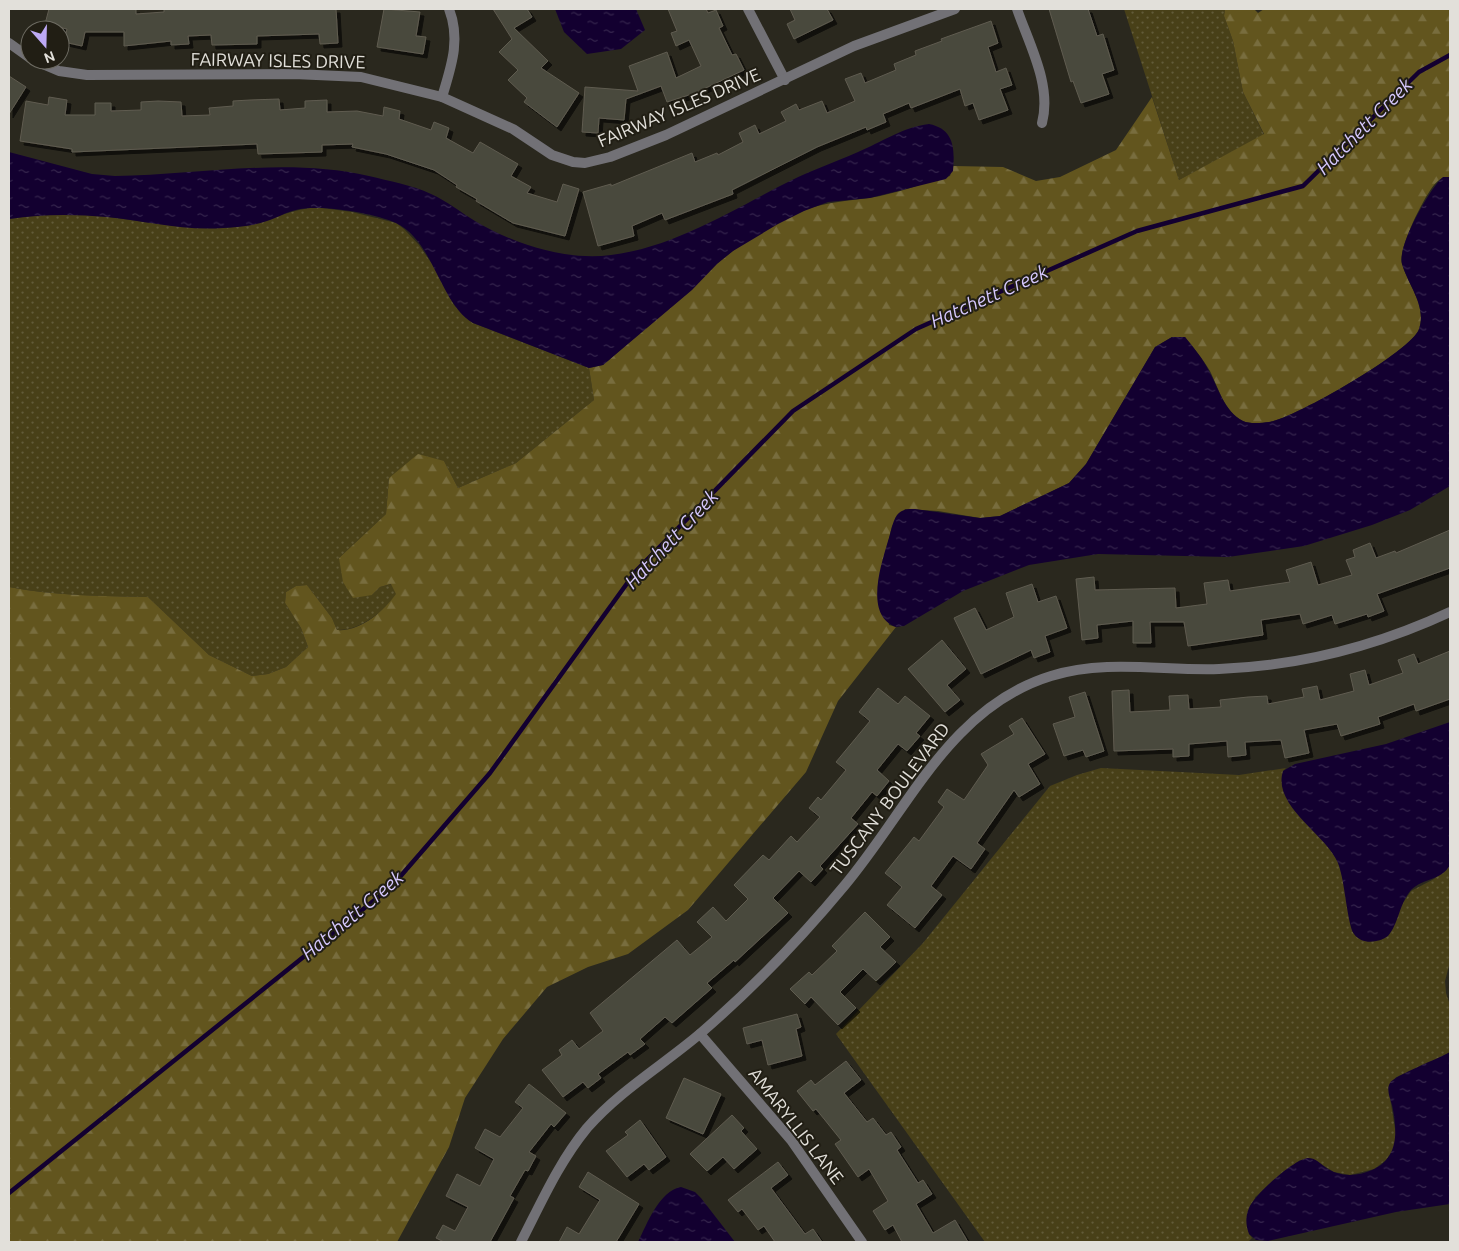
<svg xmlns="http://www.w3.org/2000/svg" width="1459" height="1251" font-family="Ubuntu,sans-serif">
	<style>
		.grass { fill: url(#grass-dots) }
		.forest { fill: url(#forest-firs) }
		.water { fill: url(#water-ripples) }
		.lines { fill: none; stroke-linecap: round; stroke-linejoin: round }
		.stream { stroke: #130030; stroke-width: 4.5 }
		.building { fill: #4a483c; stroke: #5f5c50; filter: url(#shadow) }
		.minor { stroke: #727176; stroke-width: 10 }
		.labels { text-anchor: middle; stroke-width: 4; stroke-linejoin: round; paint-order: stroke }
		.street-label { font-size: 18px; fill: #e2e0da; stroke: #211e14 }
		.water-label { font-size: 19px; font-style: italic; fill: #d6c8fe; stroke: #211e14 }
	</style>
	<defs>
		<pattern id="grass-dots" width="8" height="8" patternUnits="userSpaceOnUse" patternTransform="scale(1.25)"><rect width="8" height="8" fill="#484018"/><path d="M2 2h.1M6 6h.1" fill="none" stroke="#625b39" stroke-width="1.8" stroke-linecap="round"/></pattern>
		<pattern id="forest-firs" width="22" height="20" patternUnits="userSpaceOnUse" patternTransform="scale(1.25)"><rect width="22" height="20" fill="#62551e"/><path d="M5 1l3.5 6h-7zM16 11l3.5 6h-7z" fill="#786d3e"/></pattern>
		<pattern id="water-ripples" width="26" height="14" patternUnits="userSpaceOnUse" patternTransform="scale(1.25)"><rect width="26" height="14" fill="#130030"/><path d="M2 4q2-2 4 0t4 0M15 11q2-2 4 0t4 0" fill="none" stroke="#35254d"/></pattern>
		<filter id="shadow"><feDropShadow dx="4" dy="4" stdDeviation="0" flood-color="#0009"/></filter>
	</defs>
	<rect width="100%" height="100%" fill="#2a281e"/>
	<g class="grass">
		<polygon points="1124,9 1225,9 1224,16 1233,41 1243,92 1264,135 1179,180"/>
		<path d="M315,207L352,212L396,223L404,229L419,245L432,264L454,305L473,323L589,368L594,400L516,463L458,488L444,461L389,478L386,514L339,558L372,595L380,587L392,584L397,594C384,611 360,631 337,630L332,618L307,585L296,586L286,592L285,603L301,628L308,647L286,667L268,674L252,676L209,655L148,597C102,596 55,596 9,587V219C30,216 52,213 73,214C122,216 169,229 218,228C253,228 281,212 315,207Z"/>
		<polygon points="1101,768 1239,775 1286,768 1283,771 1294,810 1327,843 1338,862 1346,890 1352,931 1359,938 1368,941 1381,940 1392,930 1401,906 1411,891 1434,879 1450,865 1450,962 1445,981 1446,993 1450,1005 1450,1052 1431,1063 1396,1077 1389,1092 1396,1135 1394,1148 1386,1160 1374,1169 1350,1175 1334,1172 1316,1161 1300,1160 1255,1197 1249,1234 1252,1238 1248,1242 985,1242 836,1034 923,943 1050,786 1077,775"/>
	</g>
	<path class="forest" d="M1225,9H1254L1258,13L1264,9H1450V177C1443,177 1439,179 1434,185C1424,197 1397,250 1402,264C1408,285 1427,306 1419,329C1412,351 1293,419 1269,422C1262,423 1249,424 1243,421C1224,411 1219,389 1210,371C1203,359 1194,348 1185,337H1172L1155,347L1086,464L1069,483L1000,516L980,518L938,511L905,509L892,526L880,576L889,625L896,627L838,701L806,772L688,910L628,954L588,967L547,987L503,1039L465,1098L449,1147L397,1242H9V587C55,596 102,596 148,597L209,655L252,676L268,674L286,667L308,647L301,628L285,603L286,592L296,586L307,585L332,618L337,630C360,632 384,611 396,594L391,584L380,587L372,595L353,598L343,582L339,558L386,514L389,478L418,454L444,461L458,488L516,463L594,400L589,368L603,365L609,360C669,307 729,240 805,210C826,202 847,201 869,198C896,194 923,183 950,176L953,166L1003,167L1036,181L1060,177L1116,150L1152,97L1179,180L1264,134L1243,92L1233,41L1224,16Z"/>
	<g class="water">
		<polygon points="555,9 636,9 645,30 621,49 587,54 564,32"/>
		<path d="M929,124C954,129 955,148 953,171L946,179L870,198L828,202L804,211L778,224L733,251L717,264L692,290L609,360L603,365L589,368L473,323C440,304 434,241 396,223C373,213 320,204 296,210C286,212 277,218 267,221C253,226 238,227 223,228C183,231 146,221 107,217C73,214 42,214 9,219V152L92,174L115,176C199,175 285,157 369,176C389,181 412,185 431,194C447,201 460,212 475,221C514,244 566,261 611,255C675,247 734,209 790,181C812,170 835,162 858,152C882,142 903,127 929,124Z"/>
		<path d="M1443,177H1450V486L1410,510L1372,525L1304,546L1228,557L1098,554L1029,565L963,591L904,626L896,627C864,615 881,565 888,541C891,533 892,522 897,515C902,509 908,509 915,509L980,518L1000,516L1069,483L1086,464L1155,347L1172,337H1185C1194,348 1203,359 1209,371C1219,389 1224,411 1243,421C1249,424 1262,423 1269,422C1293,419 1412,351 1419,329C1427,306 1408,285 1402,264C1397,247 1429,189 1443,177Z"/>
		<path d="M1450,722V865C1441,881 1423,878 1411,890C1399,904 1399,923 1388,936C1378,943 1362,945 1354,934C1347,924 1345,880 1338,863C1325,833 1272,806 1283,771L1295,764L1386,744Z"/>
		<path d="M1450,1052V1204L1396,1212L1268,1241L1256,1240L1249,1234C1246,1226 1245,1217 1249,1208C1254,1195 1294,1159 1308,1158C1315,1158 1320,1163 1325,1167C1339,1177 1356,1177 1372,1170C1400,1158 1397,1129 1392,1105C1390,1098 1386,1089 1390,1083C1393,1076 1440,1058 1450,1052Z"/>
		<path d="M681,1187L695,1192L701,1198L735,1242H638C647,1224 659,1191 681,1187Z"/>
	</g>
	<g class="lines">
		<polyline class="stream" points="9,1193 392,886 490,773 636,571 793,411 916,329 1137,231 1303,186 1419,72 1450,55"/>
	</g>
	<g class="building">
		<polygon points="49,9 136,9 136,14 164,12 164,9 336,9 338,43 320,44 319,34 257,36 257,44 212,45 211,35 188,36 189,44 171,45 171,41 124,46 124,32 85,32 82,46 64,42 67,29 45,24"/>
		<polygon points="384,9 420,12 416,36 426,37 423,54 377,47"/>
		<polygon points="493,9 527,9 532,17 514,28 548,61 541,68 579,93 557,127 524,102 527,98 508,80 518,70 499,52 512,39"/>
		<polygon points="668,9 706,9 708,13 716,10 723,26 719,28 732,55 736,54 744,70 695,93 667,102 661,86 626,99 624,120 599,118 598,133 582,132 585,87 638,91 629,66 667,52 676,78 701,66 689,40 676,46 671,33 677,31"/>
		<polygon points="790,9 827,9 833,20 794,39 787,24 795,20"/>
		<polygon points="1049,9 1088,9 1097,36 1103,34 1114,70 1102,74 1109,94 1081,103 1073,81 1071,82"/>
		<polygon points="991,21 998,43 988,47 996,72 1006,68 1012,85 1000,89 1008,110 979,120 973,103 965,106 960,89 911,108 909,103 883,114 886,122 867,130 866,127 817,147 732,190 733,194 665,220 662,213 632,226 634,236 598,246 583,192 611,184 611,186 692,153 695,162 717,153 718,155 743,142 739,133 755,125 759,134 786,121 781,112 796,104 799,110 822,101 827,113 855,101 845,79 861,73 865,83 896,70 894,64 916,55 915,51 942,41 941,39"/>
		<polygon points="9,76 26,87 9,114"/>
		<polygon points="49,97 67,100 65,115 95,115 95,103 111,103 111,111 141,110 141,102 158,101 181,102 182,116 210,115 209,108 233,106 233,101 250,100 279,99 280,110 305,108 305,101 327,100 327,112 357,111 383,116 384,107 400,111 399,119 431,130 434,122 449,128 446,138 473,153 480,142 518,164 511,176 531,187 527,193 557,202 563,184 579,189 565,236 513,223 476,201 477,199 456,187 457,185 434,170 386,154 352,147 353,144 322,145 322,152 258,154 257,144 72,152 72,149 20,141 26,101 48,105"/>
		<polygon points="1450,530 1450,568 1377,594 1384,611 1368,617 1367,614 1335,624 1332,615 1303,624 1300,614 1261,620 1263,635 1188,646 1184,622 1150,622 1151,643 1133,643 1133,621 1097,625 1098,638 1082,640 1076,579 1094,577 1095,590 1175,588 1176,608 1207,604 1204,583 1228,580 1230,591 1290,582 1286,570 1311,562 1318,585 1352,575 1346,560 1355,557 1353,550 1370,543 1376,558 1395,551 1396,553"/>
		<polygon points="1032,584 1038,602 1056,596 1067,628 1045,636 1050,652 1034,658 1031,650 981,674 954,618 975,608 986,630 1014,617 1006,593"/>
		<polygon points="942,640 966,669 947,685 960,700 945,712 908,669"/>
		<polygon points="1450,651 1450,699 1416,711 1414,704 1378,717 1380,724 1341,736 1337,724 1304,730 1309,753 1285,758 1281,740 1245,742 1246,755 1228,757 1227,741 1189,744 1189,756 1173,757 1173,749 1114,751 1112,691 1129,690 1130,712 1170,710 1169,696 1188,695 1189,709 1221,707 1220,700 1248,697 1267,696 1268,704 1304,697 1302,689 1317,686 1320,700 1354,691 1350,674 1365,670 1369,685 1403,673 1398,660 1414,654 1418,664"/>
		<polygon points="878,688 898,704 905,696 930,716 916,733 920,736 907,751 898,744 877,770 889,781 877,796 872,792 851,818 858,824 820,866 823,869 811,882 799,871 773,898 788,913 735,962 734,960 707,983 712,988 672,1023 665,1017 640,1039 645,1044 630,1055 628,1052 598,1074 601,1078 588,1088 583,1082 563,1097 542,1070 562,1055 559,1050 572,1040 579,1049 603,1031 590,1013 677,940 690,955 712,937 697,922 713,907 726,921 748,899 734,885 763,855 769,860 791,836 797,842 820,817 809,808 818,797 821,800 846,770 836,762 870,721 859,712"/>
		<polygon points="1085,692 1104,751 1086,757 1083,750 1064,756 1053,724 1075,717 1069,697"/>
		<polygon points="1022,718 1045,754 1028,764 1040,784 1019,797 1014,790 977,843 985,849 971,869 953,856 931,886 942,895 915,928 887,905 902,887 885,873 914,837 919,841 944,807 938,802 947,789 964,800 988,765 981,754 1014,734 1009,726"/>
		<polygon points="865,912 890,937 880,947 896,962 876,981 863,969 840,992 856,1008 838,1025 811,997 805,1004 790,989 809,972 812,975 837,951 832,946"/>
		<polygon points="797,1014 801,1027 796,1029 802,1056 768,1065 762,1040 747,1044 743,1028"/>
		<polygon points="846,1061 861,1080 844,1093 867,1122 873,1118 886,1135 891,1132 901,1147 897,1150 918,1183 923,1180 932,1194 916,1204 933,1233 955,1220 968,1242 902,1242 893,1225 885,1230 873,1211 888,1201 869,1169 858,1177 835,1144 841,1140 816,1109 813,1111 797,1091 811,1080 815,1085"/>
		<polygon points="684,1078 721,1094 703,1134 666,1118"/>
		<polygon points="529,1084 566,1113 554,1127 551,1124 529,1152 536,1156 528,1171 525,1170 510,1196 514,1198 490,1242 444,1242 436,1238 443,1225 455,1231 468,1207 446,1196 457,1174 480,1186 494,1159 475,1148 485,1129 500,1137 523,1108 515,1102"/>
		<polygon points="732,1115 744,1128 741,1131 757,1149 734,1169 723,1157 707,1171 690,1154"/>
		<polygon points="640,1120 666,1157 649,1170 644,1164 627,1177 606,1151 628,1135 625,1132"/>
		<polygon points="778,1162 788,1175 771,1188 805,1234 813,1229 822,1242 775,1242 764,1226 758,1230 742,1209 738,1212 728,1200"/>
		<polygon points="588,1172 639,1204 616,1242 559,1242 567,1227 579,1234 600,1200 579,1187"/>
	</g>
	<g class="lines">
		<g class="minor">
			<polyline points="748,9 785,80"/>
			<path d="M1017,9C1029,44 1052,85 1042,123"/>
			<polyline points="9,43 30,58"/>
			<polyline points="33,60 59,71 87,75 294,74 361,77 442,97 513,129 552,155 573,162 585,163 610,157 666,135 854,46 955,9"/>
			<path d="M442,97C451,67 461,40 449,9"/>
			<polyline points="700,1034 791,1140 862,1242"/>
			<path d="M521,1242C541,1203 559,1162 587,1128C620,1090 665,1064 702,1032C754,987 801,938 845,885C908,810 950,707 1051,676C1106,659 1163,671 1219,669C1299,666 1377,646 1450,612"/>
		</g>
	</g>
	<g class="labels">
		<g class="street-label">
			<text transform="translate(278 61) rotate(1)" y="6">FAIRWAY ISLES DRIVE</text>
			<text transform="translate(679 108) rotate(-23)" y="6">FAIRWAY ISLES DRIVE</text>
			<text transform="translate(890 799) rotate(-53)" y="6">TUSCANY BOULEVARD</text>
			<text transform="translate(796 1126) rotate(52)" y="6">AMARYLLIS LANE</text>
		</g>
		<g class="water-label">
			<text transform="translate(1364 126) rotate(-45)" y="7">Hatchett Creek</text>
			<text transform="translate(989 296) rotate(-24)" y="7">Hatchett Creek</text>
			<text transform="translate(671 539) rotate(-47)" y="7">Hatchett Creek</text>
			<text transform="translate(352 915) rotate(-40)" y="7">Hatchett Creek</text>
		</g>
	</g>
	<rect width="1459" height="1251" fill="none" stroke="#e2e0da" stroke-width="20"/>
	<g transform="translate(45 45) rotate(160)"><circle r="24" fill="#211e14" stroke="#6e6c63"/>
	<path d="M0-4L9 19L0 12L-9 19Z" fill="#bda9f5"/>
	<text y="-8" font-size="14" font-weight="bold" text-anchor="middle" fill="#e2e0da">N</text>
	</g>
</svg>
